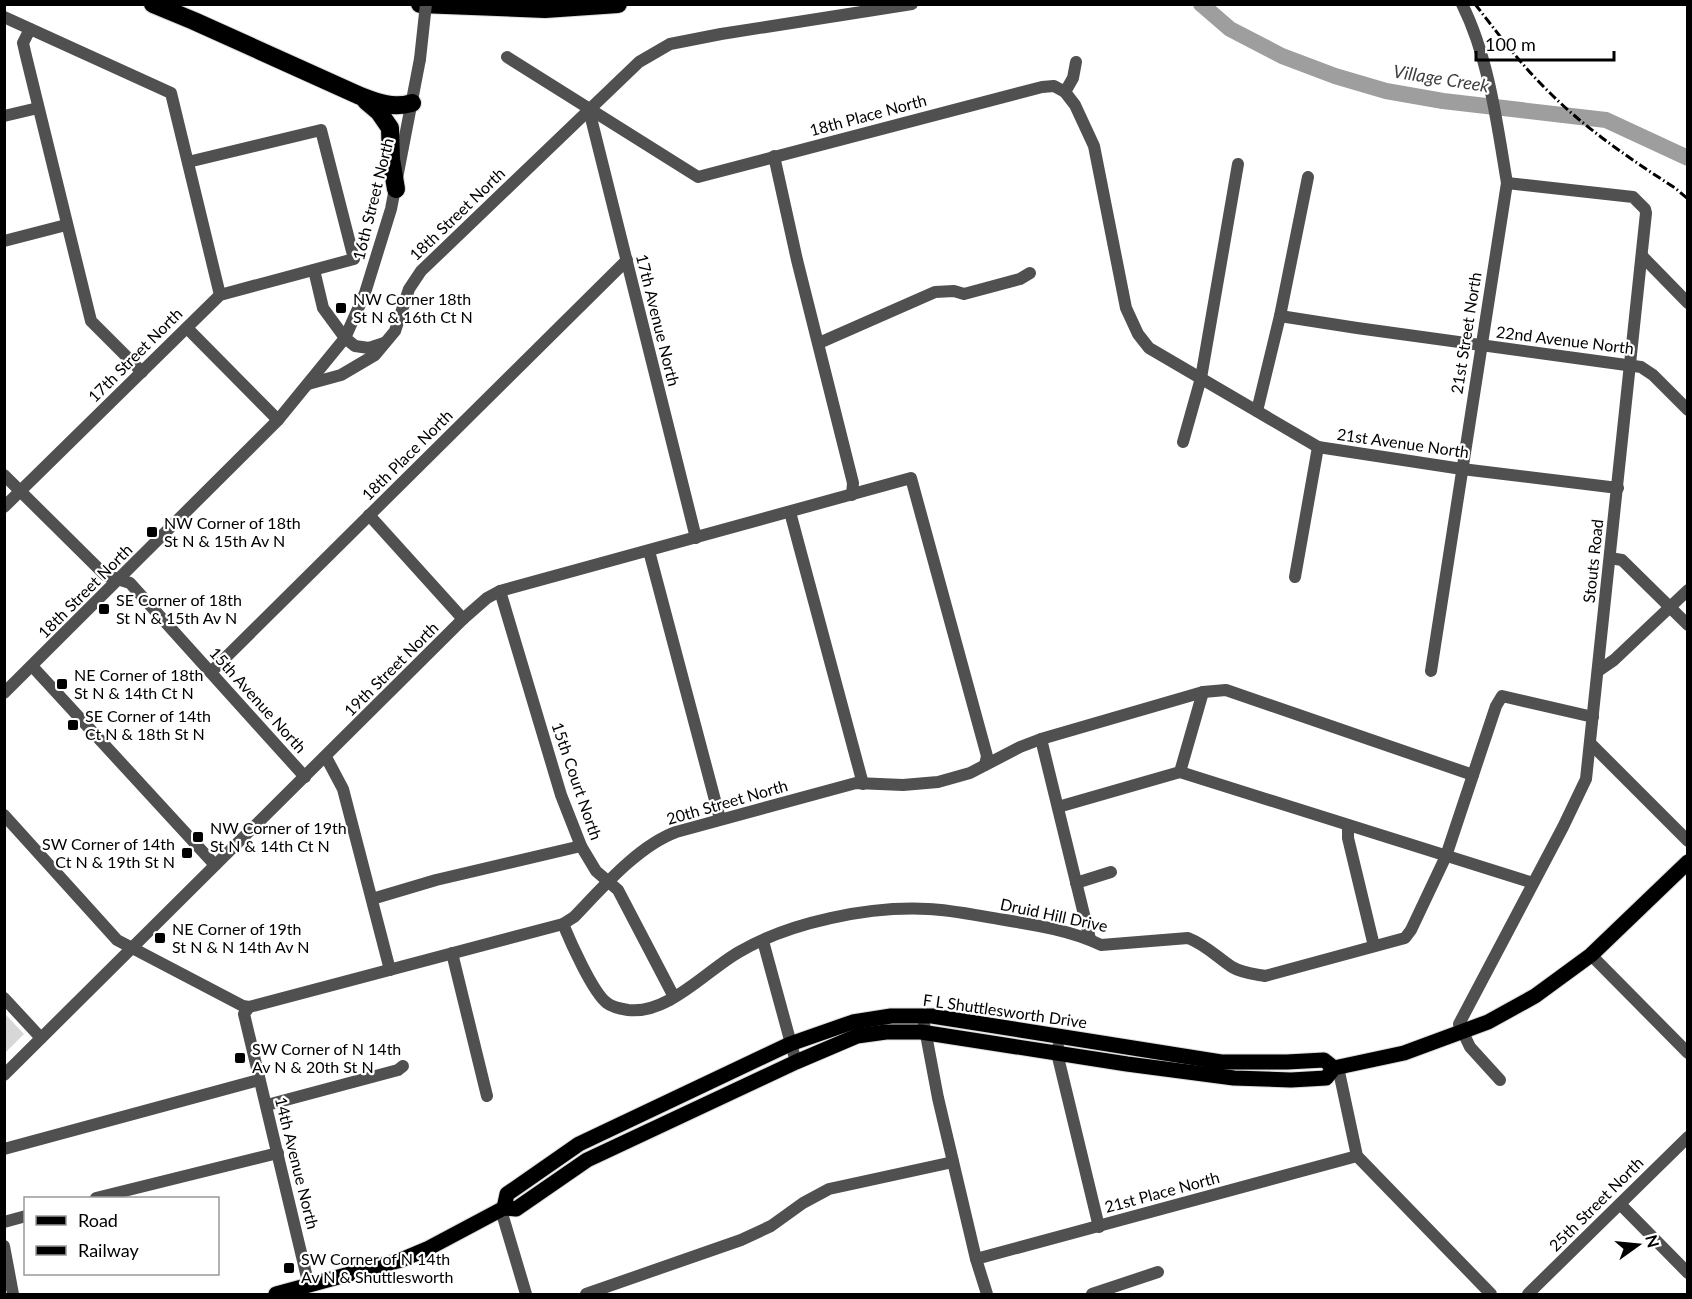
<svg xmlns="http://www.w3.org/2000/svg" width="1692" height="1299" font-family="Lato,sans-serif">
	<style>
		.green { fill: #d7d7d7 }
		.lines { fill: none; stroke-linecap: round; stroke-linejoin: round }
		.river { stroke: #9e9e9e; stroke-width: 16 }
		.major-casing { stroke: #dbdbdb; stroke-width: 17 }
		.highway-casing { stroke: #dbdbdb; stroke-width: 20 }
		.minor { stroke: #505050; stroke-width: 12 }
		.major { stroke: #000; stroke-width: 15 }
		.highway { stroke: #000; stroke-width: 18 }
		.rail { stroke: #000; stroke-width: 3; stroke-dasharray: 9 3 1.5 3; stroke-linecap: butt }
		.minor-bridge { stroke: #505050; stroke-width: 12 }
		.poi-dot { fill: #000; stroke: #fff; stroke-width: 2 }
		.labels { text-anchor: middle; stroke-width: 4.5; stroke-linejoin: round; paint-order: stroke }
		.street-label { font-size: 16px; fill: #000; stroke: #fff }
		.poi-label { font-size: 16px; fill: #000; stroke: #fff; text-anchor: start }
		.water-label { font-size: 18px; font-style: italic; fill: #3f3f3f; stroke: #fff }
	</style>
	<rect width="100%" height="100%" fill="#fff"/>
	<polygon class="green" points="5,1014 24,1034 5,1053"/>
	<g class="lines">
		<polyline class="river" points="1201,4 1230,29 1282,56 1335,76 1386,91 1443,101 1606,120 1688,158"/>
		<defs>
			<g id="major">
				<polyline points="504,1208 507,1194 579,1144 790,1044 853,1022 891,1016 932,1016 1221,1062 1287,1062 1324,1060 1334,1068"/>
				<polyline points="276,1294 401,1260 427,1249 504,1208 516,1209 587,1160 796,1062 857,1036 886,1032 921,1032 1127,1064 1234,1078 1291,1080 1326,1078 1334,1068 1404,1053 1488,1022 1535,996 1591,955 1688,862"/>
			</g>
			<g id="highway">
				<path d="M153,4L194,21L358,95C376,102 392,109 412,103"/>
				<polyline points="420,4 545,9 618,4"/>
				<polyline points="366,101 379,112 390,128 391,159 396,189"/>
			</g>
		</defs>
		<use href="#major" class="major-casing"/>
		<use href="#highway" class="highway-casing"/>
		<g class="minor">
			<polyline points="4,17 171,93 220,295"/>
			<polyline points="30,29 23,43 26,56 91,321 142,372"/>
			<polyline points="507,57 698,177 1042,87 1054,86 1065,92 1073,78 1076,62"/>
			<polyline points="1065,92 1075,105 1094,146 1126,308 1138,334 1149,348 1318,447 1462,469 1618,488"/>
			<polyline points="589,110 696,538"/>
			<polyline points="4,116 38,108"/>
			<polyline points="774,156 797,260 853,483 852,495"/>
			<polyline points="4,241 66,225"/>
			<polyline points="1643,257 1688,303"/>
			<polyline points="314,270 323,308 345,338 355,346 369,348 384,343"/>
			<polyline points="1280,316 1357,328 1641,367 1653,375 1688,410"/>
			<polyline points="187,328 278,420"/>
			<polyline points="819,343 935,292 954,291 964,294 1020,279 1030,273"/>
			<polyline points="308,384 341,375 375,355 395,331 409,289 421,271 639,62 670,44 721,34 912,4"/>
			<polyline points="1257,411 1280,316 1308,177"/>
			<polyline points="1183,442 1201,378 1238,164"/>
			<polyline points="4,475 105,575 130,583 305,777"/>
			<polyline points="4,507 220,295 354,259 321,130 188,162"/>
			<polyline points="790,512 863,784"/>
			<polyline points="369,515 463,619"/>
			<polyline points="649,551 720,819"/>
			<polyline points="1610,558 1622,560 1688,625"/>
			<polyline points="1295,577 1318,447"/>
			<polyline points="500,591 561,795 581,846 596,871 618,890 674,997"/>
			<polyline points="32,666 215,865"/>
			<path d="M1431,671L1507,183C1497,124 1489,58 1462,4"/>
			<polyline points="1598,671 1614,660 1688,590"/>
			<polyline points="211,672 627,260"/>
			<polyline points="4,693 278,420 345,338 365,293 391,209 420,59"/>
			<polyline points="1041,739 1090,939"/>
			<polyline points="1590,743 1688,841"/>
			<polyline points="326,757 343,789 390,970"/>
			<polyline points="1180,772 1533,883"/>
			<polyline points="1058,807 1180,772 1203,692"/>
			<path d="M4,815L117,940L243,1006L249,1007L563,924L574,917C602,888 638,846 676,832L856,783L903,785L938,782L970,773L1020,747L1041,739L1203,692L1226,690L1473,775"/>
			<polyline points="1348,826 1348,838 1374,946"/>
			<polyline points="1076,883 1111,872"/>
			<polyline points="372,899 436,880 581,846"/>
			<path d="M563,924C570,941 593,993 607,1003C612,1007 622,1009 628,1010C668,1015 707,970 739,952C790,922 869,906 928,909C953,910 979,916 1005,920C1036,925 1073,931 1101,945L1188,938C1206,945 1217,957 1232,967C1242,973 1254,974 1265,976L1405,938L1411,930L1446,856L1496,706L1502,696L1593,717"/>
			<polyline points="763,941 796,1062"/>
			<polyline points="452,953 487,1096"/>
			<polyline points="1591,955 1688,1053"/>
			<polyline points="4,998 41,1038"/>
			<polyline points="249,1007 244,1014 309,1286"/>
			<polyline points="924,1024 938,1098 976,1259 987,1294"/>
			<polyline points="1058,1047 1057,1053 1099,1227"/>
			<polyline points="1338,1067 1357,1156 1491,1294"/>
			<polyline points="4,1075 463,619 487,598 500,591 911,478 987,756 985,765"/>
			<polyline points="1500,1080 1470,1047 1459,1024 1563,827 1586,779 1646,213 1645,209 1633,197 1507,183"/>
			<polyline points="267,1105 398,1070 403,1066"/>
			<polyline points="4,1149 259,1080"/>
			<polyline points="96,1198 278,1153"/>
			<polyline points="1620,1204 1688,1273"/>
			<polyline points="501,1210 526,1294"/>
			<polyline points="4,1222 26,1216"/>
			<polyline points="4,1246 13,1294"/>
			<polyline points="976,1259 1357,1156"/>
			<polyline points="586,1294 741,1240 771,1226 803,1203 829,1189 953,1162"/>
			<polyline points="1092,1294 1158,1272"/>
			<polyline points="1528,1294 1688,1137"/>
		</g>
		<use href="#major" class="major"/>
		<use href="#highway" class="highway"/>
		<path class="rail" d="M1475,4C1499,35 1522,66 1550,93C1587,130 1632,160 1675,188L1688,199"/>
		<polyline class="minor-bridge" points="420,59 426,4"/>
	</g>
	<g class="poi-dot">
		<rect x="335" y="302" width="12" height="12" rx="3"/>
		<rect x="146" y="526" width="12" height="12" rx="3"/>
		<rect x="98" y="603" width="12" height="12" rx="3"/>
		<rect x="56" y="678" width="12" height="12" rx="3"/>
		<rect x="67" y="719" width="12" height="12" rx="3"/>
		<rect x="192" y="831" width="12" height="12" rx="3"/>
		<rect x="181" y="847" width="12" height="12" rx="3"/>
		<rect x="154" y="932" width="12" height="12" rx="3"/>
		<rect x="234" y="1052" width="12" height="12" rx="3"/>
		<rect x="283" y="1262" width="12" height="12" rx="3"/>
	</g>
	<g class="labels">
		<g class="street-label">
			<text transform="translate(868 115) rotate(-15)" y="6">18th Place North</text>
			<text transform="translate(373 199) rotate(-76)" y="6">16th Street North</text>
			<text transform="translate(457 214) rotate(-44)" y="6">18th Street North</text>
			<text transform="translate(658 320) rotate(76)" y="6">17th Avenue North</text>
			<text transform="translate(1466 333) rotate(-81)" y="6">21st Street North</text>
			<text transform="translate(1565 340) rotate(7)" y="6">22nd Avenue North</text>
			<text transform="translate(135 355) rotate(-45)" y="6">17th Street North</text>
			<text transform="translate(1403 443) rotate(8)" y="6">21st Avenue North</text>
			<text transform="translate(407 455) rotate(-45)" y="6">18th Place North</text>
			<text transform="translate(1593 561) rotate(-84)" y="6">Stouts Road</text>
			<text transform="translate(85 591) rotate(-45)" y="6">18th Street North</text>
			<text transform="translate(391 669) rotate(-45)" y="6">19th Street North</text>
			<text transform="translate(258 700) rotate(48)" y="6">15th Avenue North</text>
			<text transform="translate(577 781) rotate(71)" y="6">15th Court North</text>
			<text transform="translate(727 802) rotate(-16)" y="6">20th Street North</text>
			<text transform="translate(1054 915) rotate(12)" y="6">Druid Hill Drive</text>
			<text transform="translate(1005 1011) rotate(8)" y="6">F L Shuttlesworth Drive</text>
			<text transform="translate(297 1163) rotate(76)" y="6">14th Avenue North</text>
			<text transform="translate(1162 1192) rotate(-15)" y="6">21st Place North</text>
			<text transform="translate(1596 1204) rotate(-45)" y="6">25th Street North</text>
		</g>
		<g class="poi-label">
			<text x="353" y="305">NW Corner 18th<tspan x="353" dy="18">St N &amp; 16th Ct N</tspan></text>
			<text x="164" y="529">NW Corner of 18th<tspan x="164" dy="18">St N &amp; 15th Av N</tspan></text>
			<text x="116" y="606">SE Corner of 18th<tspan x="116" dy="18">St N &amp; 15th Av N</tspan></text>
			<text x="74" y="681">NE Corner of 18th<tspan x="74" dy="18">St N &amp; 14th Ct N</tspan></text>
			<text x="85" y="722">SE Corner of 14th<tspan x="85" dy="18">Ct N &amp; 18th St N</tspan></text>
			<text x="210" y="834">NW Corner of 19th<tspan x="210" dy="18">St N &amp; 14th Ct N</tspan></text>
			<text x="175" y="850" text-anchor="end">SW Corner of 14th<tspan x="175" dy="18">Ct N &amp; 19th St N</tspan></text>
			<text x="172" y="935">NE Corner of 19th<tspan x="172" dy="18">St N &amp; N 14th Av N</tspan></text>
			<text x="252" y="1055">SW Corner of N 14th<tspan x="252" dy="18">Av N &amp; 20th St N</tspan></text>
			<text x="301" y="1265">SW Corner of N 14th<tspan x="301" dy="18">Av N &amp; Shuttlesworth</tspan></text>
		</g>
		<g class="water-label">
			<text transform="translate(1441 79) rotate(9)" y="6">Village Creek</text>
		</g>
	</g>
	<rect width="1692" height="1299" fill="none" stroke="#000000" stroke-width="12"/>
	<rect x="24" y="1197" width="195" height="78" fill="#ffffff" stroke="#999999" stroke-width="1.5"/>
	<rect x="36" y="1216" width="30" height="9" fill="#000000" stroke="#999999" stroke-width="1.5"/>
	<text x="78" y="1227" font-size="18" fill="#000000">Road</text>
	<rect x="36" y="1246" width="30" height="9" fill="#000000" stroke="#999999" stroke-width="1.5"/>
	<text x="78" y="1257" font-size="18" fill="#000000">Railway</text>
	<g transform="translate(1638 1245) rotate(75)" stroke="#ffffff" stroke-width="4.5" paint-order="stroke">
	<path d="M0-4.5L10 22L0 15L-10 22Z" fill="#000000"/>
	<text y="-9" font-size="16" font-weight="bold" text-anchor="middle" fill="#000000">N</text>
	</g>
	<path d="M1476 51v9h138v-9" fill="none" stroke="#000000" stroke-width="3"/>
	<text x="1485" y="51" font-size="18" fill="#000000" stroke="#ffffff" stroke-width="4.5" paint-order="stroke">100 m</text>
</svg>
